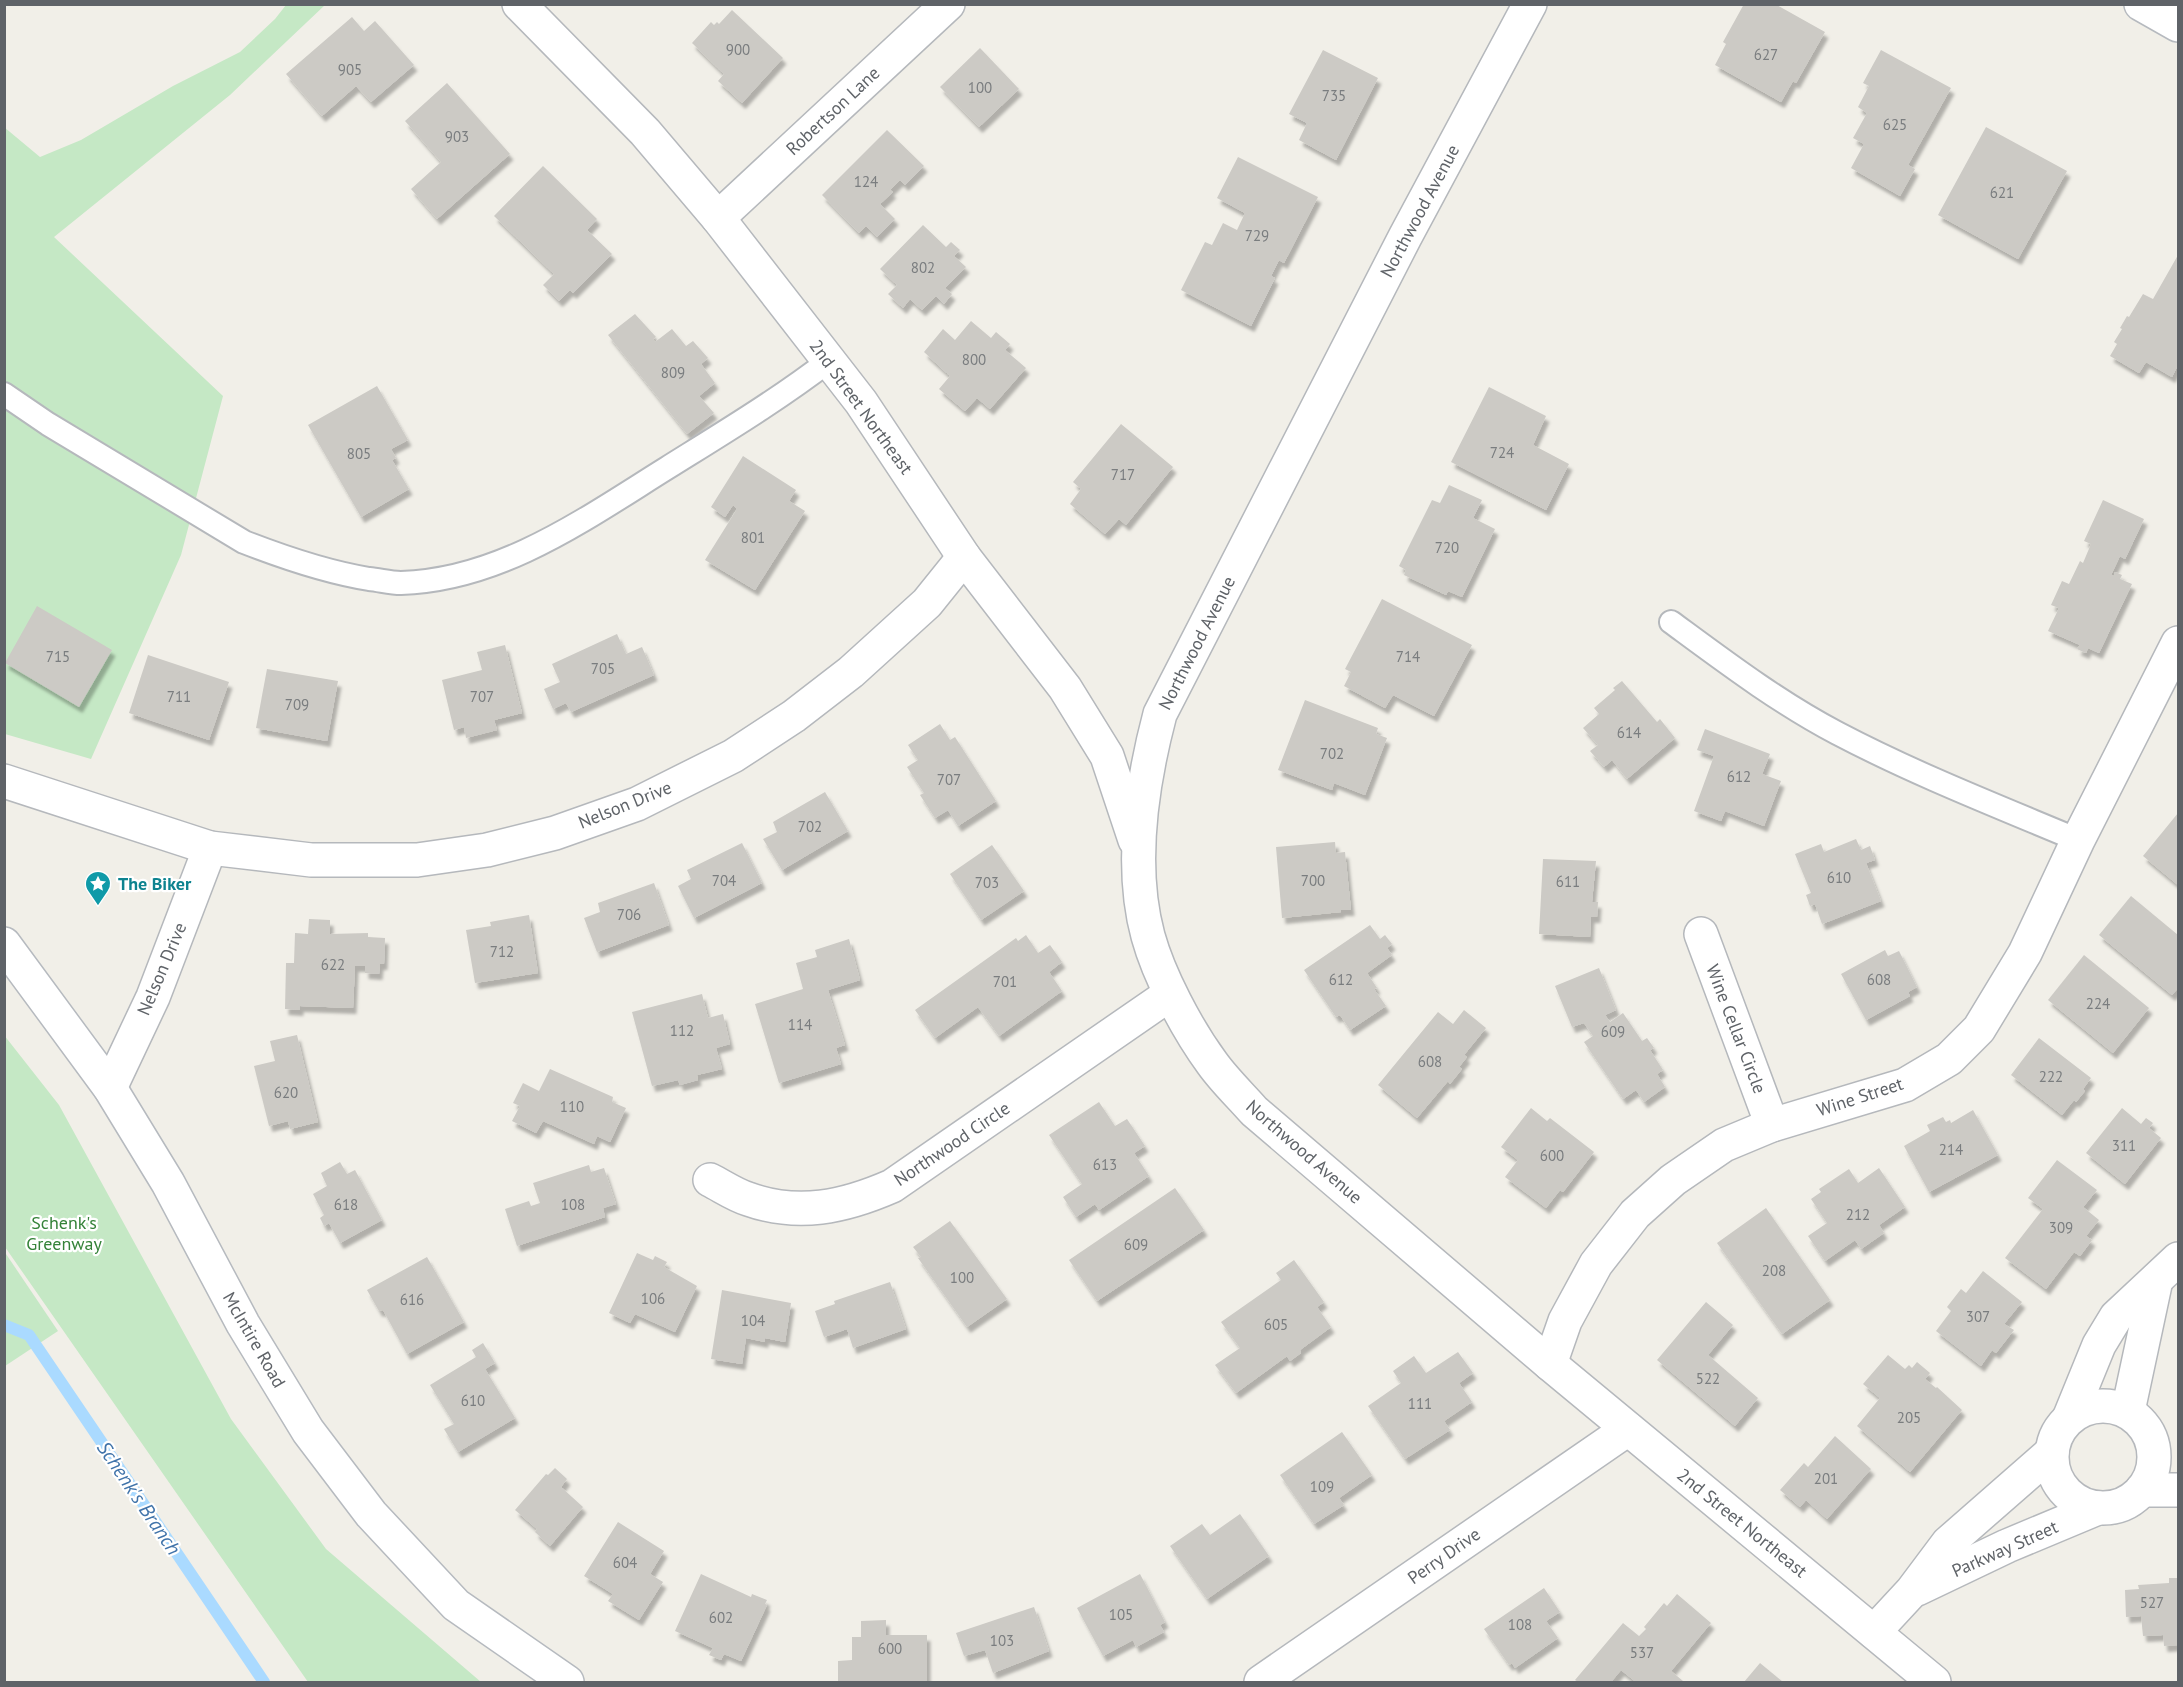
<svg xmlns="http://www.w3.org/2000/svg" width="2183" height="1687" font-family="'PT Sans',sans-serif">
	<style>
		.green { fill: #c5e8c5 }
		.lines { fill: none; stroke-linecap: round; stroke-linejoin: round }
		.stream { stroke: #aadaff; stroke-width: 12 }
		.building { fill: #cccac5; filter: url(#shadow) }
		.lane-casing { stroke: #b5b8bc; stroke-width: 26 }
		.street-casing { stroke: #b5b8bc; stroke-width: 36 }
		.secondary-casing { stroke: #b6babf; stroke-width: 36 }
		.lane { stroke: #fff; stroke-width: 22 }
		.street { stroke: #fff; stroke-width: 33 }
		.secondary { stroke: #fff; stroke-width: 33 }
		.labels { text-anchor: middle; stroke-width: 4.5; stroke-linejoin: round; paint-order: stroke }
		.number-label { font-size: 15px; fill: #7a7d7f }
		.street-label { font-size: 18px; fill: #5f6368; stroke: #fff }
		.culture-label { font-size: 18px; font-weight: bold; fill: #0d838f; stroke: #fff; text-anchor: start }
		.park-label { font-size: 18px; fill: #348238; stroke: #fff }
		.water-label { font-size: 20px; font-style: italic; fill: #4174aa; stroke: #fff }
	</style>
	<defs>
		<filter id="shadow"><feDropShadow dx="3.5" dy="6" stdDeviation="1.5" flood-color="#0004"/></filter>
	</defs>
	<rect width="100%" height="100%" fill="#f1efe8"/>
	<g class="green">
		<polygon points="286,5 325,5 230,95 54,237 223,396 181,555 91,759 5,734 4,127 40,157 81,140 173,86 240,52 275,19"/>
		<polygon points="4,1035 59,1105 231,1419 326,1549 481,1682 308,1682 5,1247"/>
		<polygon points="4,1251 58,1331 5,1366 4,1366"/>
	</g>
	<g class="lines">
		<polyline class="stream" points="4,1325 29,1335 264,1682"/>
	</g>
	<g class="building">
		<polygon points="1744,4 1775,4 1825,32 1796,83 1793,81 1781,102 1715,65 1726,44 1723,42"/>
		<polygon points="732,10 783,58 742,103 718,81 724,74 692,43 711,22 714,25 717,22 719,24"/>
		<polygon points="352,17 364,31 375,21 414,65 371,102 356,86 322,116 286,74"/>
		<polygon points="980,48 1019,89 979,127 940,87"/>
		<polygon points="1323,50 1378,78 1336,160 1299,140 1307,123 1289,114"/>
		<polygon points="1881,50 1951,88 1908,165 1915,169 1900,196 1851,168 1864,144 1853,138 1867,113 1858,107 1869,86 1863,83"/>
		<polygon points="447,83 510,154 437,219 411,189 441,162 405,121"/>
		<polygon points="1986,127 2067,171 2018,259 1938,215"/>
		<polygon points="887,130 924,166 905,185 900,180 890,190 893,192 880,204 895,219 877,237 866,226 859,233 822,195"/>
		<polygon points="1238,157 1318,197 1284,263 1279,260 1271,276 1275,278 1251,326 1181,290 1205,242 1212,245 1223,223 1237,230 1245,213 1217,198"/>
		<polygon points="543,166 597,219 587,230 612,254 573,293 570,290 559,301 543,285 554,274 494,216"/>
		<polygon points="923,225 946,247 951,242 960,250 954,256 966,267 945,288 952,294 944,304 936,296 922,310 910,299 903,308 888,294 897,285 880,269"/>
		<polygon points="2178,255 2178,365 2172,377 2146,362 2139,373 2110,356 2117,344 2114,342 2122,329 2120,328 2127,316 2129,317 2143,294 2153,299"/>
		<polygon points="635,314 656,337 653,339 655,342 672,329 686,346 693,341 708,358 701,364 715,383 699,396 714,413 687,434 608,335"/>
		<polygon points="971,321 991,338 996,332 1010,344 1005,350 1026,368 990,409 977,398 965,411 939,389 950,376 924,352 943,329 955,340"/>
		<polygon points="377,386 408,440 391,449 396,458 392,460 409,489 361,517 308,425"/>
		<polygon points="1489,387 1546,416 1533,445 1569,464 1546,510 1451,462"/>
		<polygon points="1121,424 1173,467 1126,525 1119,519 1105,534 1070,504 1081,489 1073,482"/>
		<polygon points="743,456 796,490 789,501 805,511 755,590 705,560 737,509 733,505 725,517 711,507"/>
		<polygon points="1449,485 1482,500 1473,518 1495,529 1462,597 1448,591 1446,595 1404,575 1406,570 1399,566 1432,500 1440,503"/>
		<polygon points="2103,500 2144,519 2125,559 2120,556 2111,575 2114,576 2115,572 2122,575 2120,579 2132,584 2099,653 2088,648 2086,653 2077,649 2080,645 2048,631 2059,608 2051,605 2062,581 2069,584 2080,561 2083,563 2091,544 2084,541"/>
		<polygon points="1382,599 1472,645 1434,716 1393,695 1385,708 1344,686 1351,672 1345,669"/>
		<polygon points="37,606 112,650 79,707 5,663"/>
		<polygon points="617,634 626,654 642,647 654,675 571,712 566,703 553,709 544,689 560,682 552,664"/>
		<polygon points="505,645 522,713 494,720 497,730 466,738 464,727 454,730 442,680 482,670 477,652"/>
		<polygon points="148,655 229,682 209,740 129,713"/>
		<polygon points="267,669 338,681 327,741 256,728"/>
		<polygon points="1622,681 1657,722 1660,719 1675,738 1627,779 1612,760 1604,767 1590,751 1598,745 1583,728 1599,714 1594,708 1615,690 1613,688"/>
		<polygon points="1305,700 1378,728 1376,734 1387,738 1365,795 1334,783 1332,790 1278,770"/>
		<polygon points="940,724 950,740 955,737 996,801 958,826 948,810 935,818 920,795 924,793 907,767 918,760 908,745"/>
		<polygon points="1705,729 1770,754 1762,774 1781,781 1764,826 1725,811 1721,821 1694,811 1714,756 1697,750"/>
		<polygon points="825,792 848,831 782,870 763,839 777,832 773,822"/>
		<polygon points="2178,813 2178,885 2143,856"/>
		<polygon points="1856,839 1861,850 1870,846 1875,860 1866,863 1881,901 1822,924 1815,904 1810,906 1806,895 1811,893 1795,854 1821,844 1824,852"/>
		<polygon points="1335,842 1336,853 1345,852 1351,910 1341,910 1341,912 1282,918 1276,847"/>
		<polygon points="742,843 762,883 694,918 678,886 691,879 687,870"/>
		<polygon points="992,845 1024,891 981,920 950,874"/>
		<polygon points="1543,859 1596,861 1592,902 1598,902 1597,917 1591,917 1590,937 1539,934"/>
		<polygon points="654,883 669,925 597,952 584,918 600,912 598,903"/>
		<polygon points="2131,896 2178,935 2178,988 2172,995 2099,935"/>
		<polygon points="529,915 538,973 475,983 466,930 491,926 490,922"/>
		<polygon points="309,919 330,920 330,934 368,933 368,937 385,938 384,964 380,964 379,974 365,973 365,966 355,966 353,1008 300,1006 300,1010 285,1009 286,963 294,963 295,933 308,934"/>
		<polygon points="1370,925 1380,939 1385,935 1392,944 1387,948 1392,955 1367,973 1377,988 1374,989 1386,1006 1350,1030 1340,1015 1336,1017 1304,970"/>
		<polygon points="1026,935 1038,953 1050,945 1062,962 1049,972 1062,991 999,1036 978,1007 935,1038 915,1010 1016,938 1018,941"/>
		<polygon points="849,939 860,980 828,990 845,1045 836,1048 841,1064 779,1083 755,1004 803,989 796,963 817,957 815,950"/>
		<polygon points="1885,950 1888,956 1899,951 1917,987 1908,992 1910,996 1866,1020 1841,974"/>
		<polygon points="2084,955 2149,1008 2113,1053 2048,1000"/>
		<polygon points="1599,968 1616,1010 1605,1015 1610,1022 1623,1013 1642,1041 1647,1038 1654,1048 1650,1050 1663,1070 1657,1074 1665,1087 1644,1102 1636,1090 1623,1099 1584,1042 1593,1036 1584,1023 1572,1027 1555,986"/>
		<polygon points="702,994 708,1018 723,1014 730,1044 716,1048 722,1069 697,1075 698,1080 680,1085 678,1080 652,1086 632,1012"/>
		<polygon points="1464,1010 1486,1028 1464,1055 1467,1057 1459,1067 1462,1069 1450,1084 1448,1081 1417,1118 1378,1085 1438,1012 1453,1024"/>
		<polygon points="297,1035 318,1122 290,1129 288,1121 269,1126 254,1066 275,1061 270,1041"/>
		<polygon points="2039,1038 2091,1078 2083,1089 2085,1091 2076,1102 2074,1100 2062,1115 2011,1075"/>
		<polygon points="550,1069 613,1097 612,1102 626,1108 610,1142 597,1136 594,1144 543,1121 536,1133 512,1121 520,1106 513,1103 523,1083 539,1091"/>
		<polygon points="1099,1102 1115,1126 1127,1119 1145,1146 1134,1153 1149,1176 1099,1210 1095,1204 1076,1217 1063,1197 1082,1184 1049,1135"/>
		<polygon points="1531,1108 1547,1121 1550,1118 1594,1152 1563,1192 1560,1190 1546,1208 1505,1177 1518,1160 1501,1147"/>
		<polygon points="2122,1108 2141,1124 2146,1118 2153,1123 2149,1128 2161,1138 2125,1184 2086,1153"/>
		<polygon points="1973,1110 1998,1155 1929,1192 1904,1146 1930,1131 1927,1125 1943,1117 1946,1122 1950,1120 1951,1123"/>
		<polygon points="2057,1160 2097,1190 2083,1207 2099,1220 2086,1236 2092,1240 2080,1256 2074,1252 2046,1289 2005,1258 2043,1209 2028,1198"/>
		<polygon points="340,1162 347,1174 355,1170 382,1220 340,1243 329,1223 324,1226 320,1218 324,1215 313,1194 327,1186 321,1173"/>
		<polygon points="589,1165 591,1172 604,1168 616,1204 603,1208 605,1217 517,1246 505,1209 529,1201 531,1206 540,1203 533,1183"/>
		<polygon points="1879,1168 1905,1207 1879,1225 1884,1233 1861,1249 1855,1240 1825,1261 1808,1236 1827,1223 1811,1199 1821,1192 1819,1189 1849,1169 1858,1183"/>
		<polygon points="1175,1188 1204,1230 1097,1301 1069,1260"/>
		<polygon points="1766,1208 1830,1300 1782,1334 1717,1243"/>
		<polygon points="950,1221 1007,1299 967,1327 918,1258 921,1257 913,1247"/>
		<polygon points="637,1253 653,1260 655,1256 667,1262 664,1267 697,1286 675,1332 635,1314 630,1323 609,1313"/>
		<polygon points="427,1257 464,1322 407,1354 383,1310 379,1311 367,1290"/>
		<polygon points="1294,1260 1324,1302 1317,1307 1331,1327 1300,1350 1301,1353 1290,1361 1287,1356 1236,1393 1215,1365 1240,1348 1221,1322 1281,1280 1276,1273"/>
		<polygon points="1983,1271 2022,1302 2004,1324 2014,1330 1996,1353 1992,1350 1981,1366 1936,1331 1951,1311 1947,1307 1961,1289 1966,1293"/>
		<polygon points="890,1282 906,1329 853,1348 847,1329 824,1337 815,1311 835,1304 834,1301"/>
		<polygon points="722,1290 791,1303 785,1342 765,1338 765,1342 746,1338 742,1364 711,1359"/>
		<polygon points="1706,1302 1733,1325 1708,1355 1758,1398 1735,1426 1657,1360"/>
		<polygon points="483,1343 495,1363 485,1369 515,1418 458,1452 444,1429 454,1424 430,1385 476,1357 472,1350"/>
		<polygon points="1458,1352 1473,1373 1459,1383 1472,1402 1444,1421 1450,1430 1405,1459 1368,1406 1401,1383 1393,1371 1414,1356 1426,1373"/>
		<polygon points="1888,1355 1905,1369 1909,1365 1912,1368 1917,1362 1930,1373 1925,1379 1936,1388 1937,1387 1962,1410 1910,1472 1857,1426 1880,1398 1863,1384"/>
		<polygon points="1342,1432 1372,1475 1339,1498 1344,1505 1314,1524 1280,1475"/>
		<polygon points="1835,1436 1871,1469 1827,1519 1806,1500 1800,1507 1780,1490 1804,1463 1808,1467"/>
		<polygon points="555,1468 567,1479 561,1487 583,1507 550,1546 535,1532 537,1529 515,1510 546,1474 548,1475"/>
		<polygon points="1240,1514 1269,1556 1207,1599 1170,1546 1202,1524 1210,1535"/>
		<polygon points="618,1522 664,1551 650,1574 663,1582 639,1620 608,1601 613,1594 584,1576"/>
		<polygon points="701,1574 751,1597 752,1594 767,1600 765,1604 767,1605 741,1661 724,1654 721,1660 709,1655 713,1648 675,1631"/>
		<polygon points="1140,1574 1165,1622 1160,1625 1164,1632 1136,1647 1133,1640 1103,1656 1077,1608"/>
		<polygon points="2169,1578 2178,1578 2178,1645 2164,1646 2163,1635 2143,1636 2141,1616 2126,1617 2125,1590 2139,1589 2138,1585 2169,1583"/>
		<polygon points="1544,1588 1560,1612 1546,1621 1558,1638 1515,1668 1512,1663 1509,1665 1484,1629"/>
		<polygon points="1677,1594 1711,1623 1671,1671 1683,1681 1682,1682 1636,1682 1621,1670 1611,1682 1578,1682 1575,1680 1623,1623 1639,1636 1646,1629 1644,1627 1664,1603 1667,1606"/>
		<polygon points="1034,1607 1049,1651 993,1673 985,1650 964,1656 956,1633"/>
		<polygon points="886,1620 886,1635 927,1635 927,1682 838,1682 838,1661 852,1660 852,1637 861,1637 861,1621"/>
		<polygon points="1760,1663 1783,1682 1744,1682"/>
	</g>
	<g class="lines">
		<defs>
			<g id="lane">
				<path d="M4,394L48,424L244,542C285,558 326,572 369,579C380,580 390,583 401,583C501,580 585,519 667,468C723,433 778,400 830,360"/>
				<path d="M1671,622C1724,661 1778,702 1837,733C1915,774 1997,806 2078,840"/>
			</g>
			<g id="street">
				<polyline points="519,4 645,132 718,218 861,402 964,557 1065,688 1107,756 1135,840"/>
				<path d="M1530,4L1405,237L1160,714C1142,782 1129,866 1148,936C1159,976 1187,1029 1212,1063C1224,1080 1240,1095 1254,1111L1550,1364L1934,1682"/>
				<polyline points="718,218 948,4"/>
				<polyline points="4,781 210,848 311,860 417,860 487,850 555,833 637,804 733,756 794,716 851,672 927,603 964,557"/>
				<polyline points="1701,934 1772,1125"/>
				<polyline points="110,1088 153,997 210,848"/>
				<path d="M710,1180C722,1186 735,1195 748,1199C798,1217 844,1207 892,1186L1170,994"/>
				<polyline points="1550,1364 1565,1321 1596,1264 1635,1214 1673,1180 1724,1145 1772,1125 1905,1085 1949,1059 1979,1029 2025,953 2078,840 2178,643"/>
				<circle cx="2103" cy="1457" r="51"/>
				<polyline points="2128,1411 2156,1280"/>
				<polyline points="2070,1416 2099,1345 2116,1317 2178,1259"/>
				<polyline points="2142,1490 2178,1490"/>
				<polyline points="1917,1589 2007,1546 2098,1508"/>
				<polyline points="1874,1632 1912,1591 1948,1543 2052,1452"/>
				<polyline points="1261,1682 1628,1429"/>
			</g>
			<g id="secondary">
				<polyline points="2141,4 2178,25"/>
				<polyline points="4,944 110,1088 168,1183 243,1324 308,1431 371,1514 456,1605 567,1682"/>
			</g>
		</defs>
		<use href="#lane" class="lane-casing"/>
		<use href="#street" class="street-casing"/>
		<use href="#secondary" class="secondary-casing"/>
		<use href="#lane" class="lane"/>
		<use href="#street" class="street"/>
		<use href="#secondary" class="secondary"/>
	</g>
	<defs>
		<symbol id="sight-pin" viewBox="-11 -11 22 30"><path d="M0 17L-7.5 6A9.5 9.5 0 1 1 7.5 6Z" fill="#0f9aa8" stroke="#fff"/><path d="M0-6L1.8-2.2L6-1.7L2.9 1.2L3.7 5.4L0 3.3L-3.7 5.4L-2.9 1.2L-6-1.7L-1.8-2.2Z" fill="#fff"/></symbol>
	</defs>
	<g fill-rule="evenodd">
		<use href="#sight-pin" x="83" y="869" width="30" height="40"/>
	</g>
	<g class="labels">
		<g class="number-label">
			<text x="738" y="55">900</text>
			<text x="1766" y="60">627</text>
			<text x="350" y="75">905</text>
			<text x="980" y="93">100</text>
			<text x="1334" y="101">735</text>
			<text x="1895" y="130">625</text>
			<text x="457" y="142">903</text>
			<text x="866" y="187">124</text>
			<text x="2002" y="198">621</text>
			<text x="1257" y="241">729</text>
			<text x="923" y="273">802</text>
			<text x="974" y="365">800</text>
			<text x="673" y="378">809</text>
			<text x="1502" y="458">724</text>
			<text x="359" y="459">805</text>
			<text x="1123" y="480">717</text>
			<text x="753" y="543">801</text>
			<text x="1447" y="553">720</text>
			<text x="58" y="662">715</text>
			<text x="1408" y="662">714</text>
			<text x="603" y="674">705</text>
			<text x="179" y="702">711</text>
			<text x="482" y="702">707</text>
			<text x="297" y="710">709</text>
			<text x="1629" y="738">614</text>
			<text x="1332" y="759">702</text>
			<text x="1739" y="782">612</text>
			<text x="949" y="785">707</text>
			<text x="810" y="832">702</text>
			<text x="1839" y="883">610</text>
			<text x="724" y="886">704</text>
			<text x="1313" y="886">700</text>
			<text x="1568" y="887">611</text>
			<text x="987" y="888">703</text>
			<text x="629" y="920">706</text>
			<text x="502" y="957">712</text>
			<text x="333" y="970">622</text>
			<text x="1341" y="985">612</text>
			<text x="1879" y="985">608</text>
			<text x="1005" y="987">701</text>
			<text x="2098" y="1009">224</text>
			<text x="800" y="1030">114</text>
			<text x="682" y="1036">112</text>
			<text x="1613" y="1037">609</text>
			<text x="1430" y="1067">608</text>
			<text x="2051" y="1082">222</text>
			<text x="286" y="1098">620</text>
			<text x="572" y="1112">110</text>
			<text x="2124" y="1151">311</text>
			<text x="1951" y="1155">214</text>
			<text x="1552" y="1161">600</text>
			<text x="1105" y="1170">613</text>
			<text x="346" y="1210">618</text>
			<text x="573" y="1210">108</text>
			<text x="1858" y="1220">212</text>
			<text x="2061" y="1233">309</text>
			<text x="1136" y="1250">609</text>
			<text x="1774" y="1276">208</text>
			<text x="962" y="1283">100</text>
			<text x="653" y="1304">106</text>
			<text x="412" y="1305">616</text>
			<text x="1978" y="1322">307</text>
			<text x="753" y="1326">104</text>
			<text x="1276" y="1330">605</text>
			<text x="1708" y="1384">522</text>
			<text x="473" y="1406">610</text>
			<text x="1420" y="1409">111</text>
			<text x="1909" y="1423">205</text>
			<text x="1826" y="1484">201</text>
			<text x="1322" y="1492">109</text>
			<text x="625" y="1568">604</text>
			<text x="2152" y="1608">527</text>
			<text x="1121" y="1620">105</text>
			<text x="721" y="1623">602</text>
			<text x="1520" y="1630">108</text>
			<text x="1002" y="1646">103</text>
			<text x="890" y="1654">600</text>
			<text x="1642" y="1658">537</text>
		</g>
		<g class="street-label">
			<text transform="translate(833 111) rotate(-43)" y="6">Robertson Lane</text>
			<text transform="translate(1420 211) rotate(-62)" y="6">Northwood Avenue</text>
			<text transform="translate(861 407) rotate(54)" y="6">2nd Street Northeast</text>
			<text transform="translate(1197 643) rotate(-63)" y="6">Northwood Avenue</text>
			<text transform="translate(625 805) rotate(-22)" y="6">Nelson Drive</text>
			<text transform="translate(162 969) rotate(-67)" y="6">Nelson Drive</text>
			<text transform="translate(1736 1029) rotate(69)" y="6">Wine Cellar Circle</text>
			<text transform="translate(1860 1097) rotate(-18)" y="6">Wine Street</text>
			<text transform="translate(952 1144) rotate(-34)" y="6">Northwood Circle</text>
			<text transform="translate(1304 1152) rotate(41)" y="6">Northwood Avenue</text>
			<text transform="translate(254 1340) rotate(60)" y="6">McIntire Road</text>
			<text transform="translate(1742 1523) rotate(39)" y="6">2nd Street Northeast</text>
			<text transform="translate(2005 1549) rotate(-24)" y="6">Parkway Street</text>
			<text transform="translate(1444 1556) rotate(-35)" y="6">Perry Drive</text>
		</g>
		<g class="culture-label">
			<text x="118" y="890">The Biker</text>
		</g>
		<g class="park-label">
			<text x="64" y="1229">Schenk's<tspan x="64" dy="21">Greenway</tspan></text>
		</g>
		<g class="water-label">
			<text transform="translate(139 1498) rotate(56)" y="7">Schenk's Branch</text>
		</g>
	</g>
	<rect width="2183" height="1687" fill="none" stroke="#5f6368" stroke-width="12"/>
</svg>
